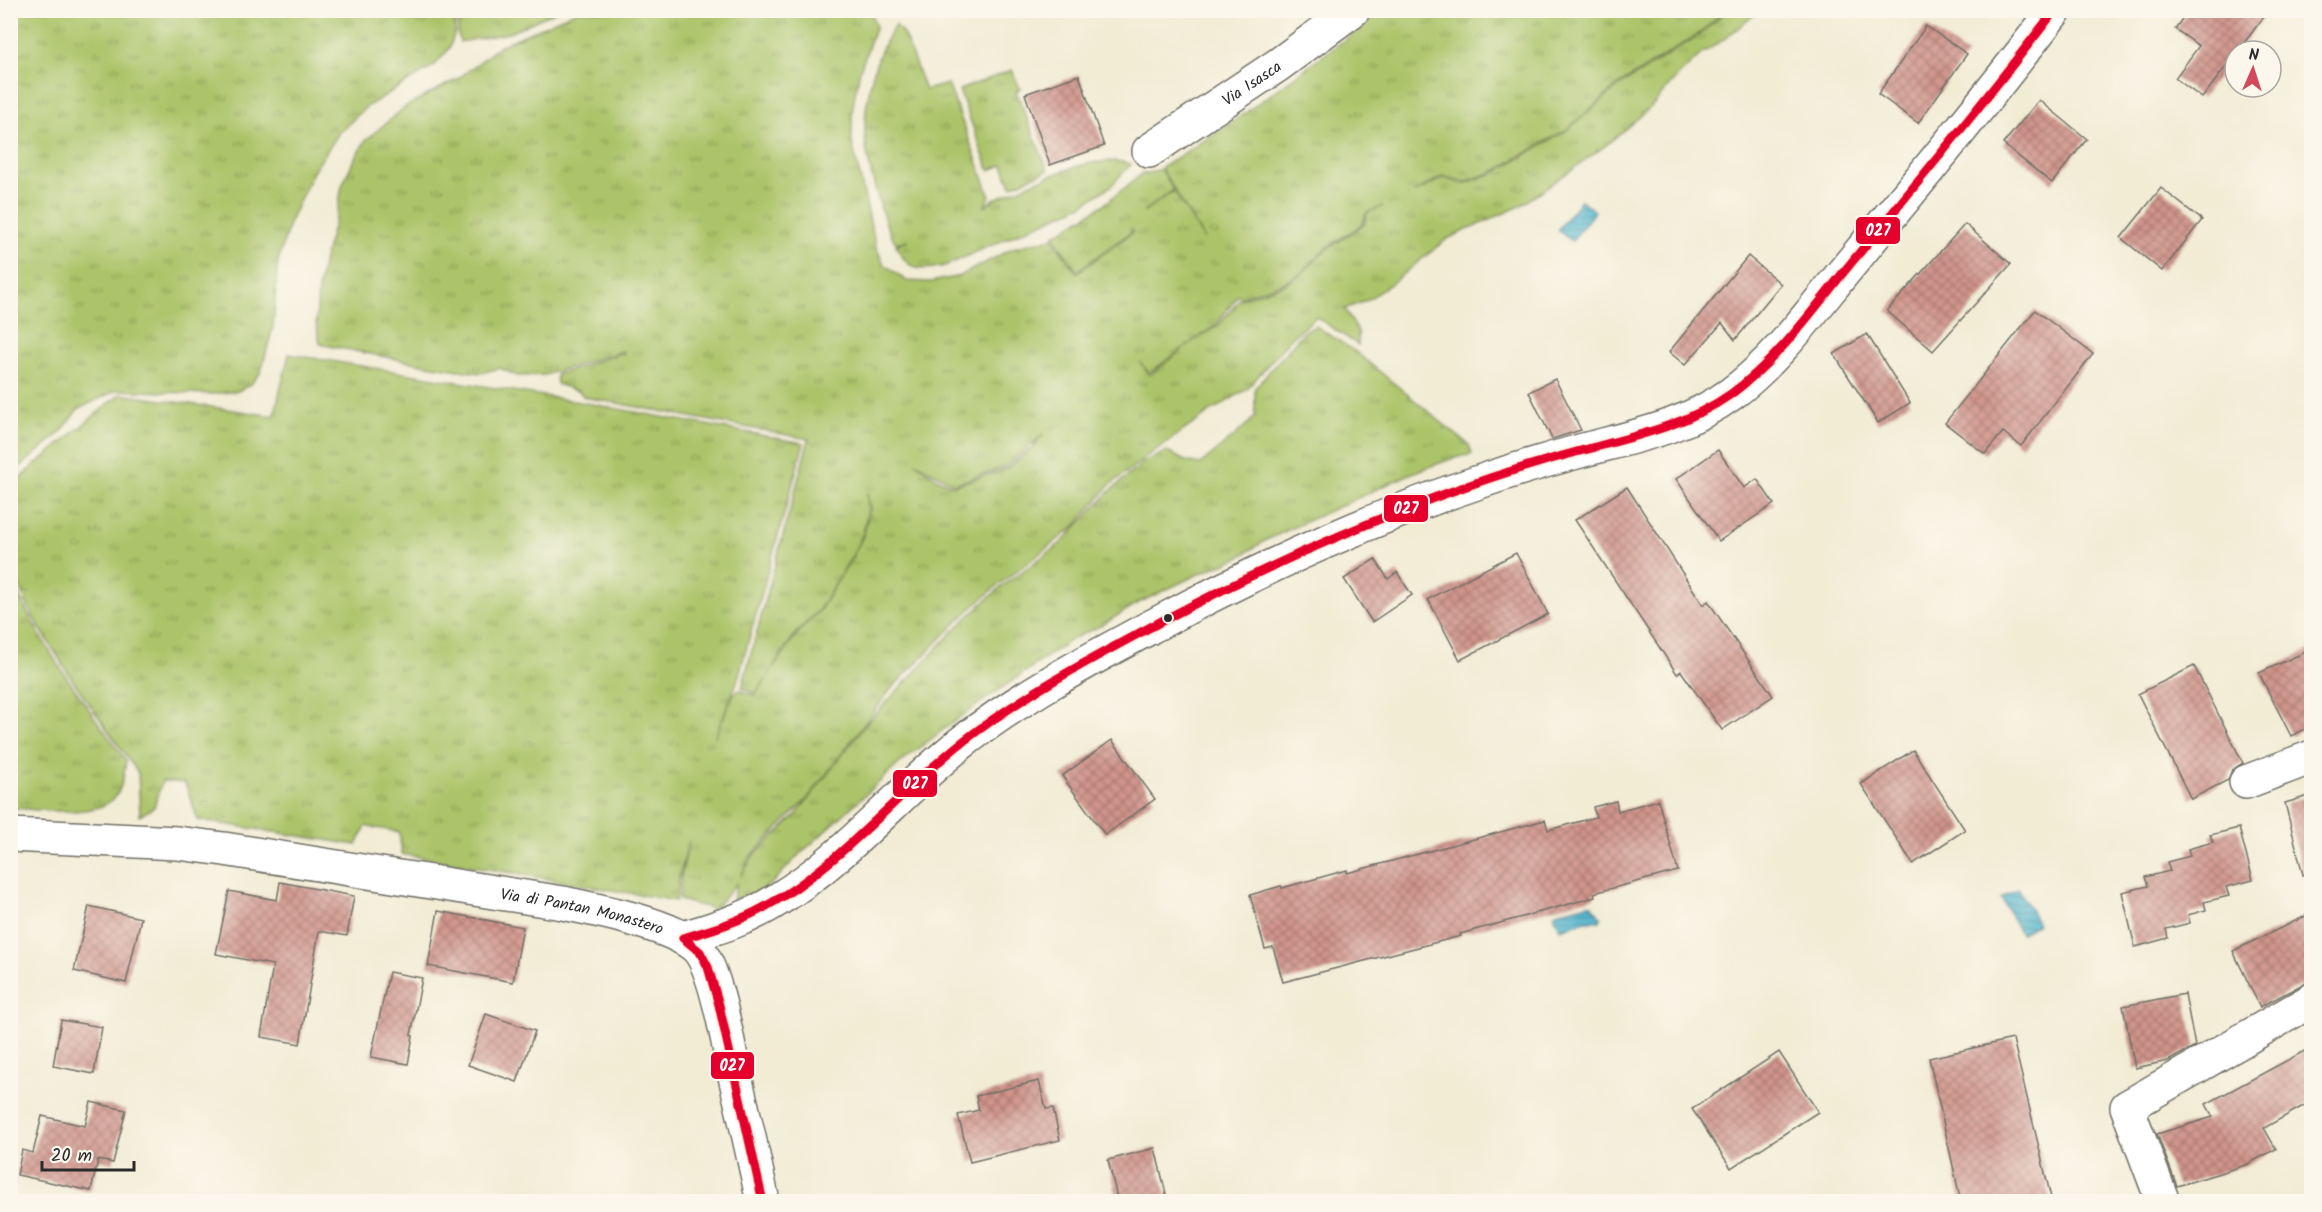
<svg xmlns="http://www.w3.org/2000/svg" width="2322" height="1212" font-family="Kalam,sans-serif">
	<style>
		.grass { fill: url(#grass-tufts); stroke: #6c784a; stroke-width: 1.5; fill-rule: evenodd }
		.water { fill: url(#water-rules); stroke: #3c6f7c; stroke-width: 1.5 }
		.building { fill: url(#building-cross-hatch) }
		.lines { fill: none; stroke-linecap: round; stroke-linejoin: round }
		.street-casing { stroke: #716f66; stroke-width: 36 }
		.secondary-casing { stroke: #716f66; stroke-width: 36 }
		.street { stroke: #fff; stroke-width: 33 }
		.secondary { stroke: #fff; stroke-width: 33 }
		.bus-1-casing { stroke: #fbf7ec; stroke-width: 14 }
		.bus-1 { stroke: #e4002b; stroke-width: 9 }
		.bus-dot { fill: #2b2b2b; stroke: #fbf7ec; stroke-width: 2 }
		.labels { text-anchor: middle; stroke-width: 4.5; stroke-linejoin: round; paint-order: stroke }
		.street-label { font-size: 16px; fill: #2b2b2b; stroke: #fbf7ec }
		.line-badge { stroke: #fbf7ec; stroke-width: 2 }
		.badge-label { font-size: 16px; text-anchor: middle; font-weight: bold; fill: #fff }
	</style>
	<defs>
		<pattern id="grass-tufts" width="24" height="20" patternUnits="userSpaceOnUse" patternTransform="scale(1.5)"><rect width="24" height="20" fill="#acc469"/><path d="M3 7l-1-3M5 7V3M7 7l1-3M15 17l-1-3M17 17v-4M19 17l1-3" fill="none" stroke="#8c9f57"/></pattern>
		<pattern id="water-rules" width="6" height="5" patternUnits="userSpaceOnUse" patternTransform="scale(1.5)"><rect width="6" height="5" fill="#4eb3cc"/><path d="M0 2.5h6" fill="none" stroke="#4192a6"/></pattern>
		<pattern id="building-cross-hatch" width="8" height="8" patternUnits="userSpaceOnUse" patternTransform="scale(1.5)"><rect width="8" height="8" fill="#d0948b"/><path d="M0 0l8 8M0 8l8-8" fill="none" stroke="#a97972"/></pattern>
	</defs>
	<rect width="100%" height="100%" fill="#fbf7ec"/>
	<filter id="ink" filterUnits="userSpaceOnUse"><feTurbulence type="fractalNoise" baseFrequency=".0167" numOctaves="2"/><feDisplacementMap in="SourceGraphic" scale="12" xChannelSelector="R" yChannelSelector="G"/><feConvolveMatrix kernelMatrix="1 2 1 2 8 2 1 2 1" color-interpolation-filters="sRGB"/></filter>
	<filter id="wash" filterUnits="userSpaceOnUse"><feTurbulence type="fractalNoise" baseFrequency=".008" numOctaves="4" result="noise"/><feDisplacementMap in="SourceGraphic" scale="24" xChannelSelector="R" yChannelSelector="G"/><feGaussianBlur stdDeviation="1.35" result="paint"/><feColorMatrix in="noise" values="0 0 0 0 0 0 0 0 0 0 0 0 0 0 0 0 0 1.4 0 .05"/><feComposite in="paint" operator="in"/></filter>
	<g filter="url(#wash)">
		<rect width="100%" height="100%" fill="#f2ecd5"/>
		<g class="grass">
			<polygon points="11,10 455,10 455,32 449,49 434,66 366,107 338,134 313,172 289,224 278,261 273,327 261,372 251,384 238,391 211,394 117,390 78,409 62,431 13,473 11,478"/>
			<polygon points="458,11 458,10 556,11 509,33 460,42 458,35"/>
			<path d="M577,11H870L876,26L860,70L855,94L852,113V142L876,247L884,264L907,281L931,282L960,276L1013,248L1052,238L1077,273L1133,232L1131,229V232L1077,271L1053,236L1103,205L1143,173L1147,175L1148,173L1161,169L1173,190L1143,212L1174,191L1204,239L1161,168L1234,121L1384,11H1724L1700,33L1618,85L1566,130L1493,172L1464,182L1443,176L1413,193L1444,178L1463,184L1494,173L1566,131L1619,86L1699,35L1726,11H1759L1723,40L1701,54L1676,78L1651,107L1609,143L1566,174L1520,206L1447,239L1392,283L1367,300L1345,309L1358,332V345L1316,317L1291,338L1247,389L1213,410L1146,457L1110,485L1073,528L998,585L964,615L891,689L808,798L750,857L741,876L752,857L795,816L866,724L959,625L1002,586L1060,544L1109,492L1144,462L1167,451L1185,461L1200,464L1232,438L1255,417V388L1304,331L1316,326L1356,352L1469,445L1472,454L1451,459L1412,473L1266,540L1238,558L1205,571L1138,603L1102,625L1072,639L955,721L901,762L798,856L771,884L752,895L733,899L737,883L714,909L679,900L681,877L689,841L679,877L676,901L402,854L399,832L366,826L357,845L198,820L185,783L162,781L154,807L140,816L138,773L72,679L31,614L11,564V494L18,479L120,394L274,416L289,354L586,403L804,443L737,682L715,737L734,693L740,690L755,696L766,679L755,694L742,687L809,439L584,397L580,392L557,384L556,375L621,353L625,354L622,351L545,375L517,376L500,368L480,373L432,366L320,344L316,323L318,290L325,254L337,214L342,186L354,159L366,140L405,107L459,78L500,46ZM1383,206L1367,213L1364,225L1327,249L1300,275L1283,285L1240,299L1219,325L1193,341L1150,375L1140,362L1149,373L1217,324L1238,295L1240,297L1283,283L1300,274L1326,248L1362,225L1366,213ZM1044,434L1033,445H1036L1006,469L953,486L938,479L915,462L954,484L1005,467ZM867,491L870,509L864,534L853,556L820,610L796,635L767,676L795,634L819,610L852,556L863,533L868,509Z"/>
			<path d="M896,25L905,37L925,90L948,84L990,196L984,207L994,199C1031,185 1092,151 1131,164L1111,186L1082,205L947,265C921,272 908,272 896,245L908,240L896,243C887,230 883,215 879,201C872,177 865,153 865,129C865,96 876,50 896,25Z"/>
			<polygon points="1012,70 1020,89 1016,91 1048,170 1011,186 1003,165 989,170 959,90"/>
			<path d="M10,577C39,644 84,702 126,761C124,774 122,792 112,800C91,818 37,809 11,808Z"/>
		</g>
		<g class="water">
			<polygon points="1581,200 1595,211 1572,241 1557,230"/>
			<polygon points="2019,889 2038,924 2021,934 2001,898"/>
			<polygon points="1588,904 1592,905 1601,917 1600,921 1586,921 1560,929 1554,915 1556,912"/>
		</g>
		<g id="blocks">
			<g class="building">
				<polygon points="2188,10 2269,10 2238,51 2235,51 2235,55 2202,98 2175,78 2199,46 2175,29"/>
				<polygon points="1926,26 1967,54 1918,123 1878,94"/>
				<polygon points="1079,75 1104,146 1050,165 1025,94"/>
				<polygon points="2039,100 2087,139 2052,183 2003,144"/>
				<polygon points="2161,188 2202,220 2162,271 2121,238"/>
				<polygon points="1965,224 2011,264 1933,351 1887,311"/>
				<polygon points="1748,256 1781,284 1735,340 1722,323 1685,365 1669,352"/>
				<polygon points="2035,310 2093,354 2021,446 2003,432 1985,454 1945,423"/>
				<polygon points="1867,334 1910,403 1878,423 1834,354"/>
				<polygon points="1555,379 1581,430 1552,439 1529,392"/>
				<polygon points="1718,450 1744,488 1757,479 1774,504 1719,541 1676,479"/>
				<polygon points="1627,487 1703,605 1708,601 1773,696 1722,730 1681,671 1677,674 1575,520"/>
				<polygon points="1516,553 1548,614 1460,660 1428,599"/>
				<polygon points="1375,559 1388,579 1397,572 1412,595 1372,622 1344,579"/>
				<polygon points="2312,649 2312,726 2291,736 2259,673"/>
				<polygon points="2194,666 2243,763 2232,770 2228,780 2191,799 2138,694"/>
				<polygon points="1112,740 1155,799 1105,835 1062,776"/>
				<polygon points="1913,750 1965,830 1913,864 1861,784"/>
				<polygon points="2312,795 2312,874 2303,875 2285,803"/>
				<polygon points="1658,800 1678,871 1594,893 1595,897 1460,934 1461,936 1283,982 1273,947 1265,949 1250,895 1281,886 1282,888 1347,870 1347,873 1545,820 1548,830 1596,817 1593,807 1616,801 1618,811"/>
				<polygon points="2239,828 2253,880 2226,887 2229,896 2204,902 2206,910 2188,915 2190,923 2166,929 2168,938 2135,947 2122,892 2148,886 2145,877 2170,871 2167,862 2190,856 2188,849 2213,842 2210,835"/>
				<polygon points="280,882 354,896 347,936 319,931 300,1044 261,1037 273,965 216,954 229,891 277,900"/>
				<polygon points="89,906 141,918 126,983 74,971"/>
				<polygon points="438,911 523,927 513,982 428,966"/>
				<polygon points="2312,913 2312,981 2303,984 2260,1007 2233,951"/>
				<polygon points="389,972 422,978 411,1035 413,1036 408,1064 371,1057"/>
				<polygon points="2185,994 2195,1046 2168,1061 2135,1068 2123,1006"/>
				<polygon points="486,1014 535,1031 517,1082 468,1065"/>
				<polygon points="61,1020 102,1027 94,1074 53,1066"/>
				<polygon points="2013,1039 2052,1202 1961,1202 1929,1058"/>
				<polygon points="2312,1047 2312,1101 2264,1128 2276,1149 2246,1165 2177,1186 2157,1134 2213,1117 2206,1104"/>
				<polygon points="1779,1052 1818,1112 1731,1168 1692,1109"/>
				<polygon points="1039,1081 1046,1109 1053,1108 1060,1140 970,1162 958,1115 979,1110 976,1096"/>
				<polygon points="91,1102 126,1110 113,1163 98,1160 91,1191 17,1175 22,1150 33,1153 42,1116 85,1126"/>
				<polygon points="1155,1148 1168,1202 1118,1202 1108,1160"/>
			</g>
		</g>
	</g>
	<g filter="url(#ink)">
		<use href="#blocks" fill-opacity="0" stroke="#716f66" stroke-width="1.5"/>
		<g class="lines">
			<defs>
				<g id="street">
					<path id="s1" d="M1149,151L1278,65L1353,10"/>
					<polyline points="2246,782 2312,757"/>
					<path d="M683,938C716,928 748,919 777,900C848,857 900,790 965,740C1026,693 1095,657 1162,621C1262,568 1374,517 1482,481C1514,470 1547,460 1580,451C1632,437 1686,427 1731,394C1779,359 1818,302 1857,256C1924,175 1991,94 2055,10"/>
					<polyline points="2163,1202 2127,1107 2312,1000"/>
				</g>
				<g id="secondary">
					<path id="s2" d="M10,835L177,843L224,849L563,903C597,910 670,924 696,947C716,966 728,1044 734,1072C744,1115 754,1158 763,1202"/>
				</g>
			</defs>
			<use href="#street" class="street-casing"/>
			<use href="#secondary" class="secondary-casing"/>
			<use href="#street" class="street"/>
			<use href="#secondary" class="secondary"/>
			<defs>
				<g id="bus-1">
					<path d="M683,938C710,930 738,922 763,908C841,866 896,793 965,740C1026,693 1095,657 1162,621C1268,565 1377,516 1490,478C1520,468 1550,459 1580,451C1632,437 1686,426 1731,394C1779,359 1814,308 1851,263C1920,180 1989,96 2055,10"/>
					<polyline points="683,938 700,952 708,967 719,1005 763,1202"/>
				</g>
			</defs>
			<use href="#bus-1" class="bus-1-casing"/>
			<use href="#bus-1" class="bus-1"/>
		</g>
	</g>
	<circle class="bus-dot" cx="1168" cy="618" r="5"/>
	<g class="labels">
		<g class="street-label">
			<text dy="6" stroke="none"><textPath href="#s1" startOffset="123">Via Isasca</textPath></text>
			<text dy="6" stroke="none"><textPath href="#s2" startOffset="578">Via di Pantan Monastero</textPath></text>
		</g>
	</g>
	<g class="line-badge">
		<rect x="1855" y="216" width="46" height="29" rx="6" fill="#e4002b"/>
		<rect x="1383" y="494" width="46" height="29" rx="6" fill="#e4002b"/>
		<rect x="892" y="769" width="46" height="29" rx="6" fill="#e4002b"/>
		<rect x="710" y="1051" width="45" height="29" rx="6" fill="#e4002b"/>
	</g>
	<g class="badge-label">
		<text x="1878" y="236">027</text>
		<text x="1406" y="514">027</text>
		<text x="915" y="789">027</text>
		<text x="732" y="1071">027</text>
	</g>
	<rect width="2322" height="1212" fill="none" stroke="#fbf7ec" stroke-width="36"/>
	<g transform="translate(2253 69) rotate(3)"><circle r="28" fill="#fbf7ec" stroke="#a8a59f" stroke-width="1.5"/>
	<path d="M0-4.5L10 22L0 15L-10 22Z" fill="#d1495b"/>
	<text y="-9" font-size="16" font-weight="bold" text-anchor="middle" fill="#2b2b2b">N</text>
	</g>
	<path d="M42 1161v9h92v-9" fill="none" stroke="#2b2b2b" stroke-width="3"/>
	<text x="51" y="1161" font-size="18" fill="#2b2b2b" stroke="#fbf7ec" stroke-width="4.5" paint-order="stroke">20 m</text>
</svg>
